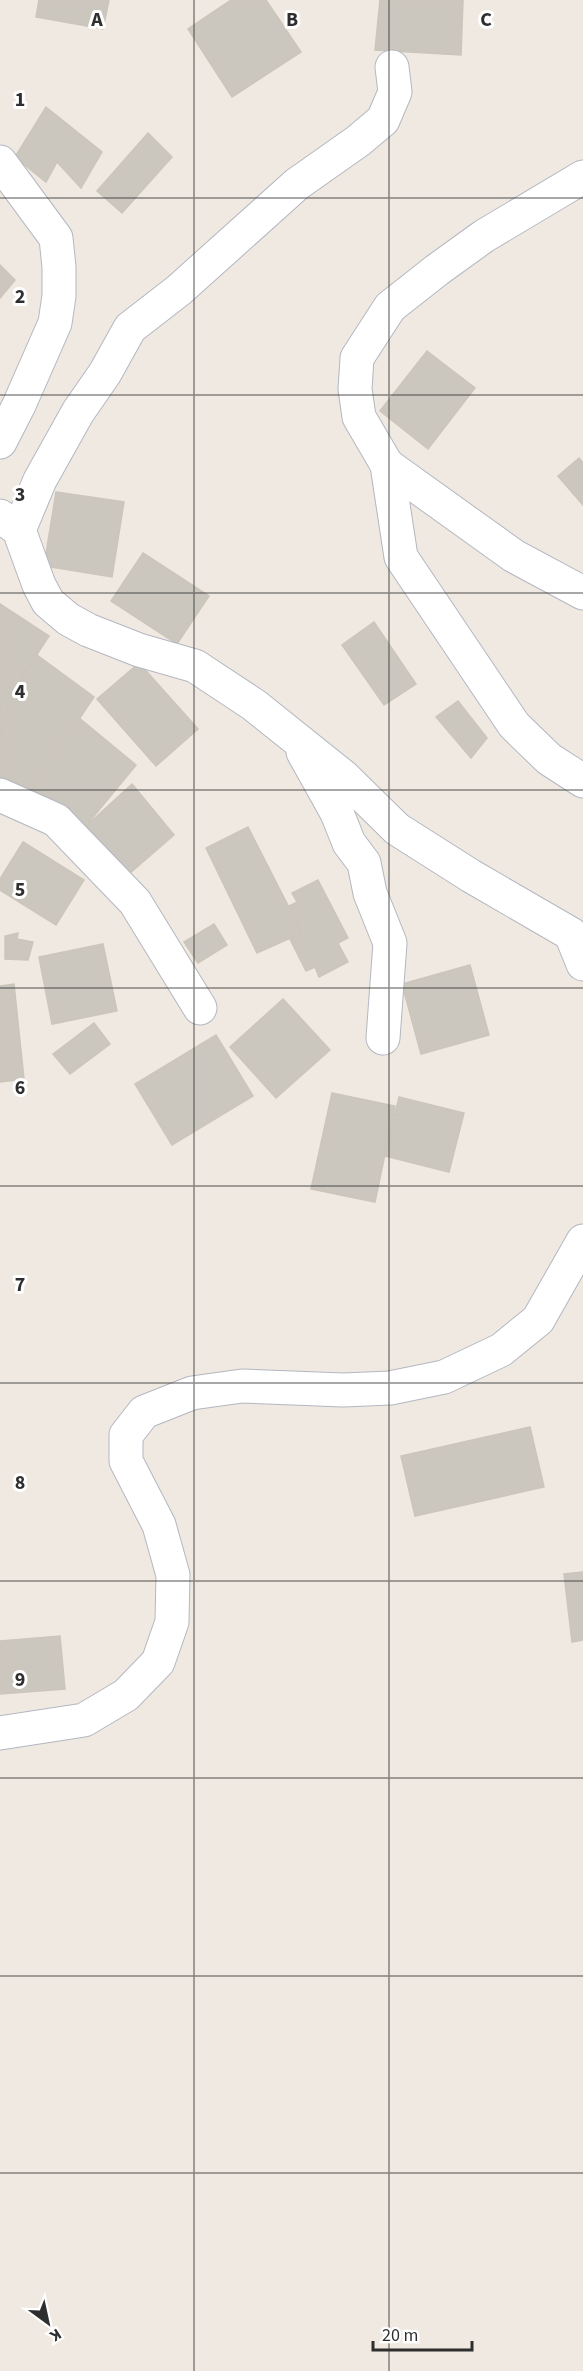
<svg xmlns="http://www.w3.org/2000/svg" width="583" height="2371" font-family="'Source Sans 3',sans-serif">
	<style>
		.building { fill: #cbc7bf; stroke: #cbc5ba; stroke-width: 1.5 }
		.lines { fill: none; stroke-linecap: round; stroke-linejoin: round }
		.minor-casing { stroke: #b4b7c1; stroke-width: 35 }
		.minor { stroke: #fff; stroke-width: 33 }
		.grid { fill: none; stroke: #2e2e2e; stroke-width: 1.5; stroke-opacity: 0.55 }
		.grid-label { font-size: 20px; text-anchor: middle; font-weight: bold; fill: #2e2e2e; stroke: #fff; stroke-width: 6; stroke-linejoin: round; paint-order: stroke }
	</style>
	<rect width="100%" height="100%" fill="#efe9e1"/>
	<g class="building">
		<polygon points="39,0 109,0 103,29 36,17"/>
		<polygon points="231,0 266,0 301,52 232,97 188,29"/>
		<polygon points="380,0 463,0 461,55 375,50"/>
		<polygon points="46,107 102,152 81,188 57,162 46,182 15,157"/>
		<polygon points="148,133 172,157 122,213 97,191"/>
		<polygon points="0,265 15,280 0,298"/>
		<polygon points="427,351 475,388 428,449 380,411"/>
		<polygon points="579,458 583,463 583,505 558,476"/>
		<polygon points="56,492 124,502 112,577 44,566"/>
		<polygon points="143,553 209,596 177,644 111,601"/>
		<polygon points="0,604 49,636 14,690 0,681"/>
		<polygon points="374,622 416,684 384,705 342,645"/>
		<polygon points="37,655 94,697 29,794 0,779 0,734 14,690"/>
		<polygon points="139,663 198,729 156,766 97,699"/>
		<polygon points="0,681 14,690 0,734"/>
		<polygon points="458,701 487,738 471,758 436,717"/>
		<polygon points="78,717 136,765 85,827 29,794"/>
		<polygon points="132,784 174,835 121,881 85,827"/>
		<polygon points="248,827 302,933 257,953 206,848"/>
		<polygon points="23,842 84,880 56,925 0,890 0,879"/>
		<polygon points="318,880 348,938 338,943 348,962 319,977 315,967 306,971 290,939 302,933 289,906 297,902 292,893"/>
		<polygon points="214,924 227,945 198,963 184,942"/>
		<polygon points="18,933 17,939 33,942 28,960 5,959 5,936"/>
		<polygon points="103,944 117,1011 52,1024 39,957"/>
		<polygon points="470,965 489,1035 421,1054 402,984"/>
		<polygon points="14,984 24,1079 0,1082 0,986"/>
		<polygon points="283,999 330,1050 276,1098 230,1047"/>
		<polygon points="94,1023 110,1044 70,1074 53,1054"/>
		<polygon points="216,1035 253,1096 172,1145 135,1084"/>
		<polygon points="332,1093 395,1106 375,1202 311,1189"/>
		<polygon points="399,1097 464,1113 449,1172 385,1156"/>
		<polygon points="530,1427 544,1487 415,1516 401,1456"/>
		<polygon points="583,1572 583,1640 572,1642 564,1574"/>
		<polygon points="60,1636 65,1689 0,1694 0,1641"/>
	</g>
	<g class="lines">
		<defs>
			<g id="minor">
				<polyline points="0,162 56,238 59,267 59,296 55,323 19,405 0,442"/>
				<polyline points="583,177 484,236 437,270 390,307 357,358 355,389 359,417 387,465 401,557 514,725 549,759 583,781"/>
				<polyline points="387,465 514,556 583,593"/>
				<polyline points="0,516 19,530 39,585 48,602 68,619 88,630 139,650 195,666 254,705 344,777 397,829 471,876 571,934 583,964"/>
				<polyline points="19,530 40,480 78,412 105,373 130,328 179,290 297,184 358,141 383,120 395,92 392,67"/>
				<polyline points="303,752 337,813 349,843 364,863 370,893 390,943 383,1038"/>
				<polyline points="0,795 56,820 135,902 200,1008"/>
				<polyline points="0,1733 84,1720 126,1695 158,1662 172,1622 173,1575 159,1525 126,1461 126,1435 144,1412 192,1393 242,1386 343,1390 390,1388 444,1377 501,1350 538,1320 583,1241"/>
			</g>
		</defs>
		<use href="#minor" class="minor-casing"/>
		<use href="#minor" class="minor"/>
	</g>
	<path class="grid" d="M194,0V2371M389,0V2371M0,198H583M0,395H583M0,593H583M0,790H583M0,988H583M0,1186H583M0,1383H583M0,1581H583M0,1778H583M0,1976H583M0,2173H583"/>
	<g class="grid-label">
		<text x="97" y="26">A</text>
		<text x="292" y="26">B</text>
		<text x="486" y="26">C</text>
		<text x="20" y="106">1</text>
		<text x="20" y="303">2</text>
		<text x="20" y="501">3</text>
		<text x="20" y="698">4</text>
		<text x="20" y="896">5</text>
		<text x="20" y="1094">6</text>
		<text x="20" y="1291">7</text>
		<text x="20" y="1489">8</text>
		<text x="20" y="1686">9</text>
	</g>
	<g transform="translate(48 2323) rotate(147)" stroke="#ffffff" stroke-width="4.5" paint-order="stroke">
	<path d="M0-4.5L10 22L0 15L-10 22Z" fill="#2e2e2e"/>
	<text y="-9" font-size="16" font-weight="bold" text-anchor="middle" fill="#2e2e2e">K</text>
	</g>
	<path d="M373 2341v9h99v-9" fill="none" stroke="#2e2e2e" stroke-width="3"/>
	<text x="382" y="2341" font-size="18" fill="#2e2e2e" stroke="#ffffff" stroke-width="4.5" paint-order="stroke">20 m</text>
</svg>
